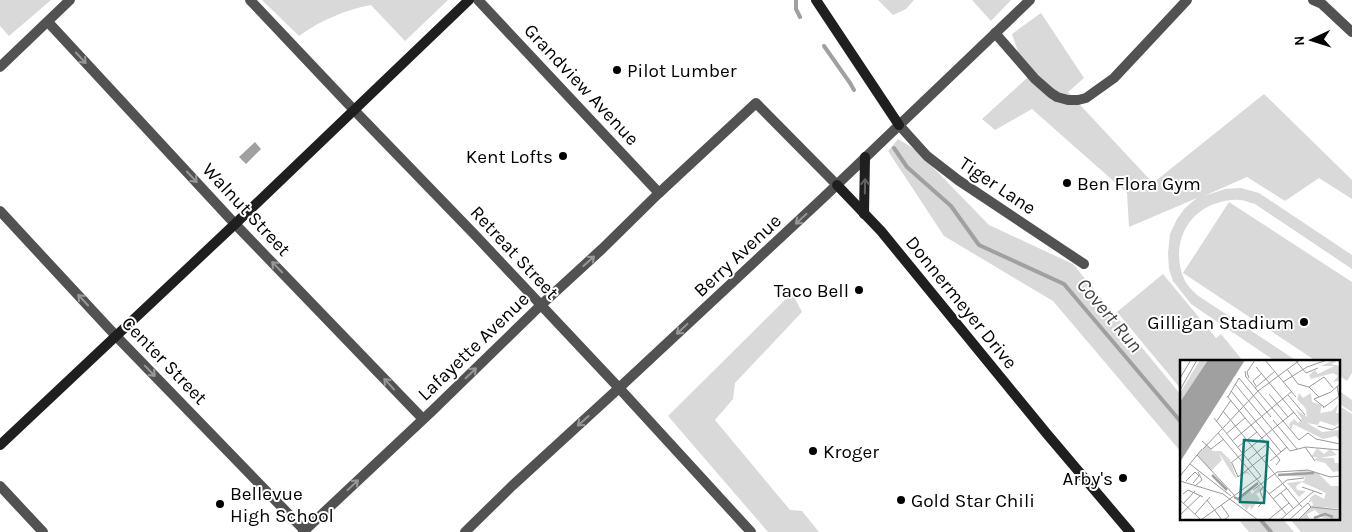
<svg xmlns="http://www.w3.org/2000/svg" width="1352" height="532" font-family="Karla,sans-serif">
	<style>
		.green { fill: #d9d9d9 }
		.water { fill: #a0a0a0 }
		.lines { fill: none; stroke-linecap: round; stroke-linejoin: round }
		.stream { stroke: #a0a0a0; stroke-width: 4 }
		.street { stroke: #525252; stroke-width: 10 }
		.secondary { stroke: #1f1f1f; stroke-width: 10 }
		.oneway { stroke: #979797 }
		.oneway2 { stroke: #626262 }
		.poi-dot { fill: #000; stroke: #fff; stroke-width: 2 }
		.labels { text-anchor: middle; stroke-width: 4; stroke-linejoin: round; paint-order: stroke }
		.poi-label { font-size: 19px; fill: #000; stroke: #fff; text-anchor: start }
		.street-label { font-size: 19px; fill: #000; stroke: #fff }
		.water-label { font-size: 20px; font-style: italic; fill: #414141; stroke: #fff }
		.inset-river { fill: none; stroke: #a0a0a0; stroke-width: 2.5 }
		.inset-road { fill: none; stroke: #999; stroke-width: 1 }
		.view { fill: #0f766e; fill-opacity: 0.15; stroke: #0f766e; stroke-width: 2.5 }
		.inset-edge { fill: none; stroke: #000; stroke-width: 2.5 }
	</style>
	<rect width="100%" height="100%" fill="#fff"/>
	<g class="green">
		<polygon points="0,0 51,0 9,36 0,26"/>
		<path d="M262,0H448L405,41L371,5C345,10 321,20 299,36Z"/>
		<polygon points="878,0 914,0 906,9 893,15"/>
		<polygon points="972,0 1011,0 991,21"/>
		<path d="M1041,13L1084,78L1068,92L1153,183L1264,94L1352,180V199L1319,178L1285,201L1247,177L1204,196L1225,189L1241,188L1259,193L1352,255V269L1255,204C1250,203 1245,200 1240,200C1232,199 1224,201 1217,203C1184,213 1170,250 1185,281C1188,286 1193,291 1197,295L1297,361H1275L1191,304L1173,281L1169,269L1168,253L1170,234L1177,219L1185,208L1197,198L1129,227L1127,193L1032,109L995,130L982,119L1027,78L1012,34Z"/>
		<polygon points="898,139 916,150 989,225 1073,264 1181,395 1181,452 1053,301 944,236 888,151"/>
		<polygon points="1229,202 1352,282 1352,373 1347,381 1338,375 1338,361 1316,361 1183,273"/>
		<polygon points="1163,274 1216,338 1221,334 1243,361 1181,361 1181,389 1117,312"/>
		<polygon points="792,293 802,312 735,383 733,399 715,420 790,510 802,511 819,532 768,532 668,416"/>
		<polygon points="1338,390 1352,400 1352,412 1338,403"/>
		<polygon points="1338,405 1352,414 1352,532 1301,532 1289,518 1338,518"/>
		<polygon points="1237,518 1282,518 1294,532 1249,532"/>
	</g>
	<polygon class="water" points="255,142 261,149 246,164 239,157"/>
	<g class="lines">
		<g class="stream">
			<polyline points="796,0 796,9 800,17"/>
			<polyline points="824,46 850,83 854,90"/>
			<polyline points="894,148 907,167 951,206 979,245 1064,284 1181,422"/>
			<polyline points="1259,518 1271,532"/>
		</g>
		<g class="street">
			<polyline points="250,0 354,110 475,235 619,388 751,532"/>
			<polyline points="478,0 659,193"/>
			<polyline points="1313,0 1322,4 1352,32"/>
			<polyline points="48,22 235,224 423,419"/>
			<polyline points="995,33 1035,79 1051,93 1057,97 1068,100 1078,100 1086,98 1114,78 1187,0"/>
			<polyline points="0,67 70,0"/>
			<polyline points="899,125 927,156 958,180 1084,264"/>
			<polyline points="0,211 116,336 306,532"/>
			<polyline points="0,486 43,532"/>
			<polyline points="303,532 432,411 541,305 602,249 659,193 756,103 837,185"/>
			<polyline points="465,532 512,486 619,388 824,197 1030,0"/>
		</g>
		<g class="secondary">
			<polyline points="816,0 899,125"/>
			<polyline points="837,185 881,231 1047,434 1130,532"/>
			<polyline points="864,214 865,157"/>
			<polyline points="0,445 235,224 469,0"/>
		</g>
	</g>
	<defs><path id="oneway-shaft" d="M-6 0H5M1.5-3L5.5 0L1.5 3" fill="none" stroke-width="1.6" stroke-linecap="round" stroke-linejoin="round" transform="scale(1.25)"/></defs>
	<g class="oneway">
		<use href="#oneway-shaft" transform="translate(81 58) rotate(47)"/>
		<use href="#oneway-shaft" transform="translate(192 177) rotate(47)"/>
		<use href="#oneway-shaft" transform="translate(801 219) rotate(137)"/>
		<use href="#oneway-shaft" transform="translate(589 261) rotate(-42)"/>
		<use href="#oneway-shaft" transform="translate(277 267) rotate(-134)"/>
		<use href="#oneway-shaft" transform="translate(83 300) rotate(-133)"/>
		<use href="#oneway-shaft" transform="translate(682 329) rotate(137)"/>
		<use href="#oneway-shaft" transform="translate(150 371) rotate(46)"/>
		<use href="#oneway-shaft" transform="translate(471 373) rotate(-44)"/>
		<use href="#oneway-shaft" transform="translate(389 384) rotate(-133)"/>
		<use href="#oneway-shaft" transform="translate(583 421) rotate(138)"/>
		<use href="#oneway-shaft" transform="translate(353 485) rotate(-43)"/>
	</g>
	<use class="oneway2" href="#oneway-shaft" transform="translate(865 186) rotate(-89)"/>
	<g class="poi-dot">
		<circle cx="617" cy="70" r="5"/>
		<circle cx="563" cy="156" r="5"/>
		<circle cx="1067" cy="183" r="5"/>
		<circle cx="859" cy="290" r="5"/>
		<circle cx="1304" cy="322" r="5"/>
		<circle cx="813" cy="451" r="5"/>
		<circle cx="1123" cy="478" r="5"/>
		<circle cx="901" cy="500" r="5"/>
		<circle cx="220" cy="504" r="5"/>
	</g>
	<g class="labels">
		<g class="poi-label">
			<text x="627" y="77">Pilot Lumber</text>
			<text x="553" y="163" text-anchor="end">Kent Lofts</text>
			<text x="1077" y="190">Ben Flora Gym</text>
			<text x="849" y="297" text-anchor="end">Taco Bell</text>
			<text x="1294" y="329" text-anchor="end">Gilligan Stadium</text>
			<text x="823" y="458">Kroger</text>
			<text x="1113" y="485" text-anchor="end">Arby's</text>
			<text x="230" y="500">Bellevue<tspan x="230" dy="22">High School</tspan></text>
			<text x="911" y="507">Gold Star Chili</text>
		</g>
		<g class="street-label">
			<text transform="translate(582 84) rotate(47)" y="7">Grandview Avenue</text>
			<text transform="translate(998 185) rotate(34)" y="7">Tiger Lane</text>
			<text transform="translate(247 209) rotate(47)" y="7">Walnut Street</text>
			<text transform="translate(515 252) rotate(47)" y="7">Retreat Street</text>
			<text transform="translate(737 255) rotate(-43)" y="7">Berry Avenue</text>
			<text transform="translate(962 302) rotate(51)" y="7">Donnermeyer Drive</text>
			<text transform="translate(473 346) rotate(-44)" y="7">Lafayette Avenue</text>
			<text transform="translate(165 360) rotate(46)" y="7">Center Street</text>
		</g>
		<g class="water-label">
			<text transform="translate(1110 315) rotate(50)" y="7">Covert Run</text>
		</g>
	</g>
	<g transform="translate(1180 360)">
		<rect width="160" height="160" fill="#fff"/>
		<path d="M20,0H28L0,42V33ZM154,0L156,2L151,4L160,6L159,21L153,22L158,16L153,13L131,19L129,15L135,10L138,14L154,6H141ZM119,33L123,38L131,33L132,42L142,45L140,53L152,51L158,44L156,53H160V62L155,66L140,61L138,65L127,63L142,72L160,70V80L156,76L143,79L113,64L111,71L109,64L114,59L118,63L122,59L115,49L127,57L126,49L117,39ZM26,85L33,91H41L50,100L56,117L67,111L72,117L67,113L55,118L39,93L42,100L31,111L17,95ZM137,88L144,94L150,89L157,95L140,98H154L155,103H160V111L153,112L145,103L134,100L138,97H131ZM126,110L138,113L151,126H160V149L141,147L160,151V160L143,158L135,150L127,154L130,160H119L133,145L132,141L128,143L131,137L135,134L144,139L146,133L122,122L116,126L117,130L126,131L119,137L107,123L124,121L125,117L100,115ZM78,122L70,131L72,134L79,126L84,129L76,134L80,139L71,150L70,145L67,150L54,137L57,139Z" fill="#d9d9d9"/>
		<path d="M28,0H65L0,102V42Z" fill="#a0a0a0"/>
		<path class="inset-river" d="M32,115L47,130M98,115L134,113M54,137L58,139L78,123M134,158L145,154L153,157"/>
		<path class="inset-road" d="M85,0L116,37M115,0L126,13L138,8M76,7L121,61M107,9L118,24L129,27L139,37M65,11L66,17L119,80L128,73L136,79L160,84M0,18L11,0M69,18L67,12L75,0M103,22L127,7L147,0M55,24L110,91L126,87L160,90M76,26L73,21L81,14M157,26L160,41M129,27L144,17L153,28M75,28L94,12M0,30L17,0M51,31L101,92M89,34L108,57M108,35L125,55M47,36L100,100L96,105M48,37L59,18L91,57M144,47L134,39L151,32L160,24M143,48L158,37M43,51L122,147M93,60L117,89M36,62L51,40M138,66L152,70L160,66M38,73L106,154M46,74L65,58M22,81L31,89L44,79M52,81L111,32M58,87L77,72M125,87L135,101M23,89L78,31L120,0M17,95L55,136M68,100L87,84M90,101L107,87M51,103L114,52M52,103L58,117L88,93M10,104L51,136M0,116L22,89M0,121L43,134L78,160M6,121L15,112L19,116L13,123M15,126L22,120L18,112M122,127L142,134M73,130L97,112L128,110L150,117L160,116M101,133L113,148M3,134L8,130L23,137M89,134L107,120L124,118M93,139L107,128M0,140L21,160M27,140L42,160M3,144L15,131M41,145L49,156L44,160M78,147L84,141L80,131L83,127M15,154L30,137M0,155L21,135M21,160L81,116L34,58M88,160L109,143M100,160L134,131M109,160L128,143L131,147M118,160L131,147L160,150"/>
		<path class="view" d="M64,80L88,82L84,143L60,142Z"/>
		<rect width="160" height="160" class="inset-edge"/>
	</g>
	<g transform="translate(1312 40) rotate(266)" stroke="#ffffff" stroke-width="4" paint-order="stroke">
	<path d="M0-4L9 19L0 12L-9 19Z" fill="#000000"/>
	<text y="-8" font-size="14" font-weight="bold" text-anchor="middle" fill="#000000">N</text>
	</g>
</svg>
